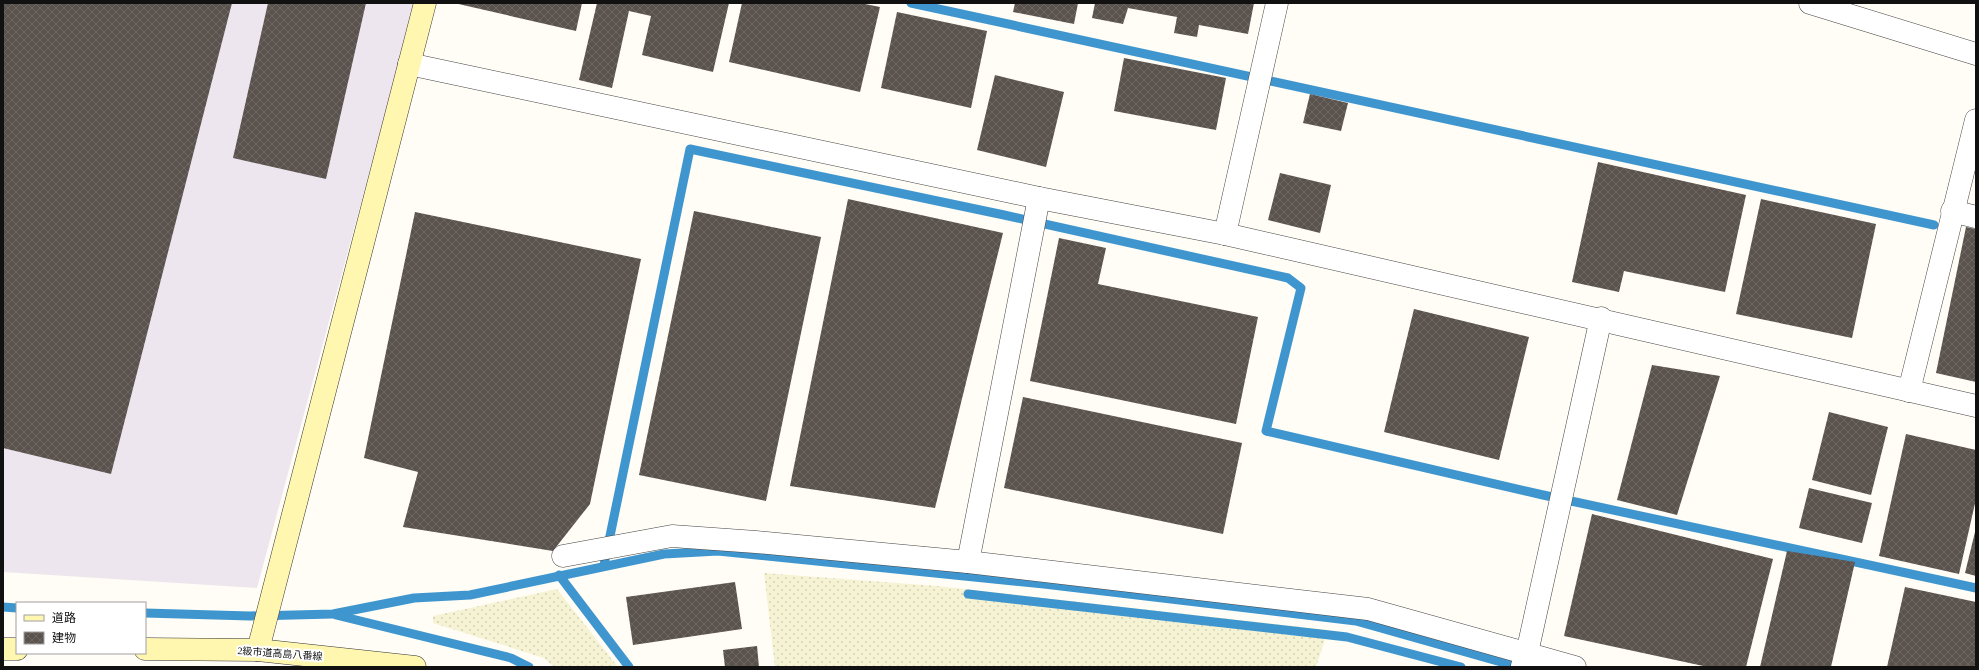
<svg xmlns="http://www.w3.org/2000/svg" width="1979" height="670" font-family="'Times New Roman','Noto Sans JP',serif">
	<style>
		.industrial { fill: #eee6ef }
		.farmland { fill: url(#farmland-dots) }
		.lines { fill: none; stroke-linecap: round; stroke-linejoin: round }
		.stream { stroke: #3f96cf; stroke-width: 9 }
		.building { fill: url(#building-cross-hatch) }
		.street-casing { stroke: #444; stroke-width: 23 }
		.secondary-casing { stroke: #333; stroke-width: 23 }
		.street { stroke: #fff; stroke-width: 22 }
		.secondary { stroke: #fff6b0; stroke-width: 22 }
		.labels { text-anchor: middle; stroke-width: 4; stroke-linejoin: round; paint-order: stroke }
		.street-label { font-size: 10px; fill: #111; stroke: #fff }
	</style>
	<defs>
		<pattern id="farmland-dots" width="8" height="8" patternUnits="userSpaceOnUse"><rect width="8" height="8" fill="#f6f3d4"/><path d="M2 2h.1M6 6h.1" fill="none" stroke="#d2cfb5" stroke-width="1.8" stroke-linecap="round"/></pattern>
		<pattern id="building-cross-hatch" width="8" height="8" patternUnits="userSpaceOnUse"><rect width="8" height="8" fill="#5a524d"/><path d="M0 0l8 8M0 8l8-8" fill="none" stroke="#6d6662"/></pattern>
	</defs>
	<rect width="100%" height="100%" fill="#fffdf5"/>
	<polygon class="industrial" points="3,3 415,3 257,588 3,572"/>
	<g class="farmland">
		<polygon points="764,573 937,586 1328,630 1316,667 775,667"/>
		<polygon points="557,589 618,667 554,667 544,658 433,623 433,616"/>
	</g>
	<g class="lines">
		<g class="stream">
			<polyline points="911,3 1934,225"/>
			<polyline points="604,565 690,149 1004,215 1288,278 1301,288 1266,431 1543,495 1976,588"/>
			<polyline points="559,575 629,667"/>
			<polyline points="968,594 1347,637 1461,667"/>
			<polyline points="3,607 17,608"/>
			<polyline points="145,613 250,616 333,614 414,598 470,595 664,554 718,551 1044,584 1356,621 1519,667"/>
			<polyline points="336,615 511,658 529,667"/>
		</g>
	</g>
	<g class="building">
		<polygon points="3,3 232,3 111,474 3,448"/>
		<polygon points="268,3 366,3 326,179 233,158"/>
		<polygon points="454,3 582,3 576,31"/>
		<polygon points="597,3 729,3 713,72 642,55 651,16 629,11 612,88 579,80"/>
		<polygon points="742,3 860,3 880,7 860,92 729,62"/>
		<polygon points="1015,3 1078,3 1074,24 1013,12"/>
		<polygon points="1095,3 1254,3 1248,34 1199,25 1197,37 1174,33 1177,17 1128,8 1123,24 1092,18"/>
		<polygon points="897,12 987,31 971,108 881,88"/>
		<polygon points="1124,58 1226,78 1216,130 1114,111"/>
		<polygon points="995,75 1064,92 1046,167 977,150"/>
		<polygon points="1310,94 1348,103 1341,131 1303,123"/>
		<polygon points="1598,162 1746,195 1725,292 1624,271 1619,292 1572,282"/>
		<polygon points="1280,173 1331,185 1320,233 1268,220"/>
		<polygon points="848,199 1003,233 935,508 790,486"/>
		<polygon points="1761,199 1876,224 1852,338 1736,314"/>
		<polygon points="694,211 821,237 766,501 639,475"/>
		<polygon points="415,212 641,259 590,504 553,551 403,527 418,472 364,458"/>
		<polygon points="1966,227 1976,229 1976,382 1936,373"/>
		<polygon points="1059,238 1106,248 1098,284 1258,317 1236,424 1030,381"/>
		<polygon points="1414,309 1529,337 1499,460 1384,432"/>
		<polygon points="1652,365 1720,376 1677,515 1617,500"/>
		<polygon points="1023,397 1242,443 1223,534 1004,488"/>
		<polygon points="1829,412 1888,427 1871,495 1812,480"/>
		<polygon points="1906,434 1976,450 1976,499 1959,574 1879,556"/>
		<polygon points="1809,488 1872,503 1862,543 1799,528"/>
		<polygon points="1592,514 1773,559 1746,667 1708,667 1564,636"/>
		<polygon points="1975,532 1976,532 1976,576 1965,573"/>
		<polygon points="1787,551 1855,562 1831,667 1760,667"/>
		<polygon points="735,582 742,629 633,645 626,597"/>
		<polygon points="1905,587 1976,602 1976,667 1887,667"/>
		<polygon points="757,646 759,667 725,667 723,650"/>
	</g>
	<g class="lines">
		<defs>
			<g id="street">
				<polyline points="1810,3 1976,54"/>
				<polyline points="409,64 1039,198 1225,234 1976,406"/>
				<polyline points="1952,211 1976,217"/>
				<polyline points="1225,234 1277,3"/>
				<polyline points="1909,391 1976,120"/>
				<polyline points="563,556 672,536 756,542 968,562 1368,609 1575,667"/>
				<polyline points="968,562 1039,198"/>
				<polyline points="1522,666 1527,653 1601,318"/>
			</g>
			<g id="secondary">
				<polyline points="3,649 17,649"/>
				<polyline points="145,649 258,650 415,667"/>
				<polyline points="258,650 425,3"/>
			</g>
		</defs>
		<use href="#street" class="street-casing"/>
		<use href="#secondary" class="secondary-casing"/>
		<use href="#street" class="street"/>
		<use href="#secondary" class="secondary"/>
	</g>
	<g class="labels">
		<g class="street-label">
			<text transform="translate(280 653) rotate(4)" y="4">2級市道高島八番線</text>
		</g>
	</g>
	<rect width="1979" height="670" fill="none" stroke="#111111" stroke-width="8"/>
	<rect x="16" y="602" width="130" height="52" fill="#ffffff" stroke="#a0a0a0"/>
	<rect x="24" y="615" width="20" height="6" fill="#fff6b0" stroke="#a0a0a0"/>
	<text x="52" y="622" font-size="12" fill="#111111">道路</text>
	<rect x="24" y="632" width="20" height="12" fill="url(#building-cross-hatch)" stroke="#a0a0a0"/>
	<text x="52" y="642" font-size="12" fill="#111111">建物</text>
</svg>
